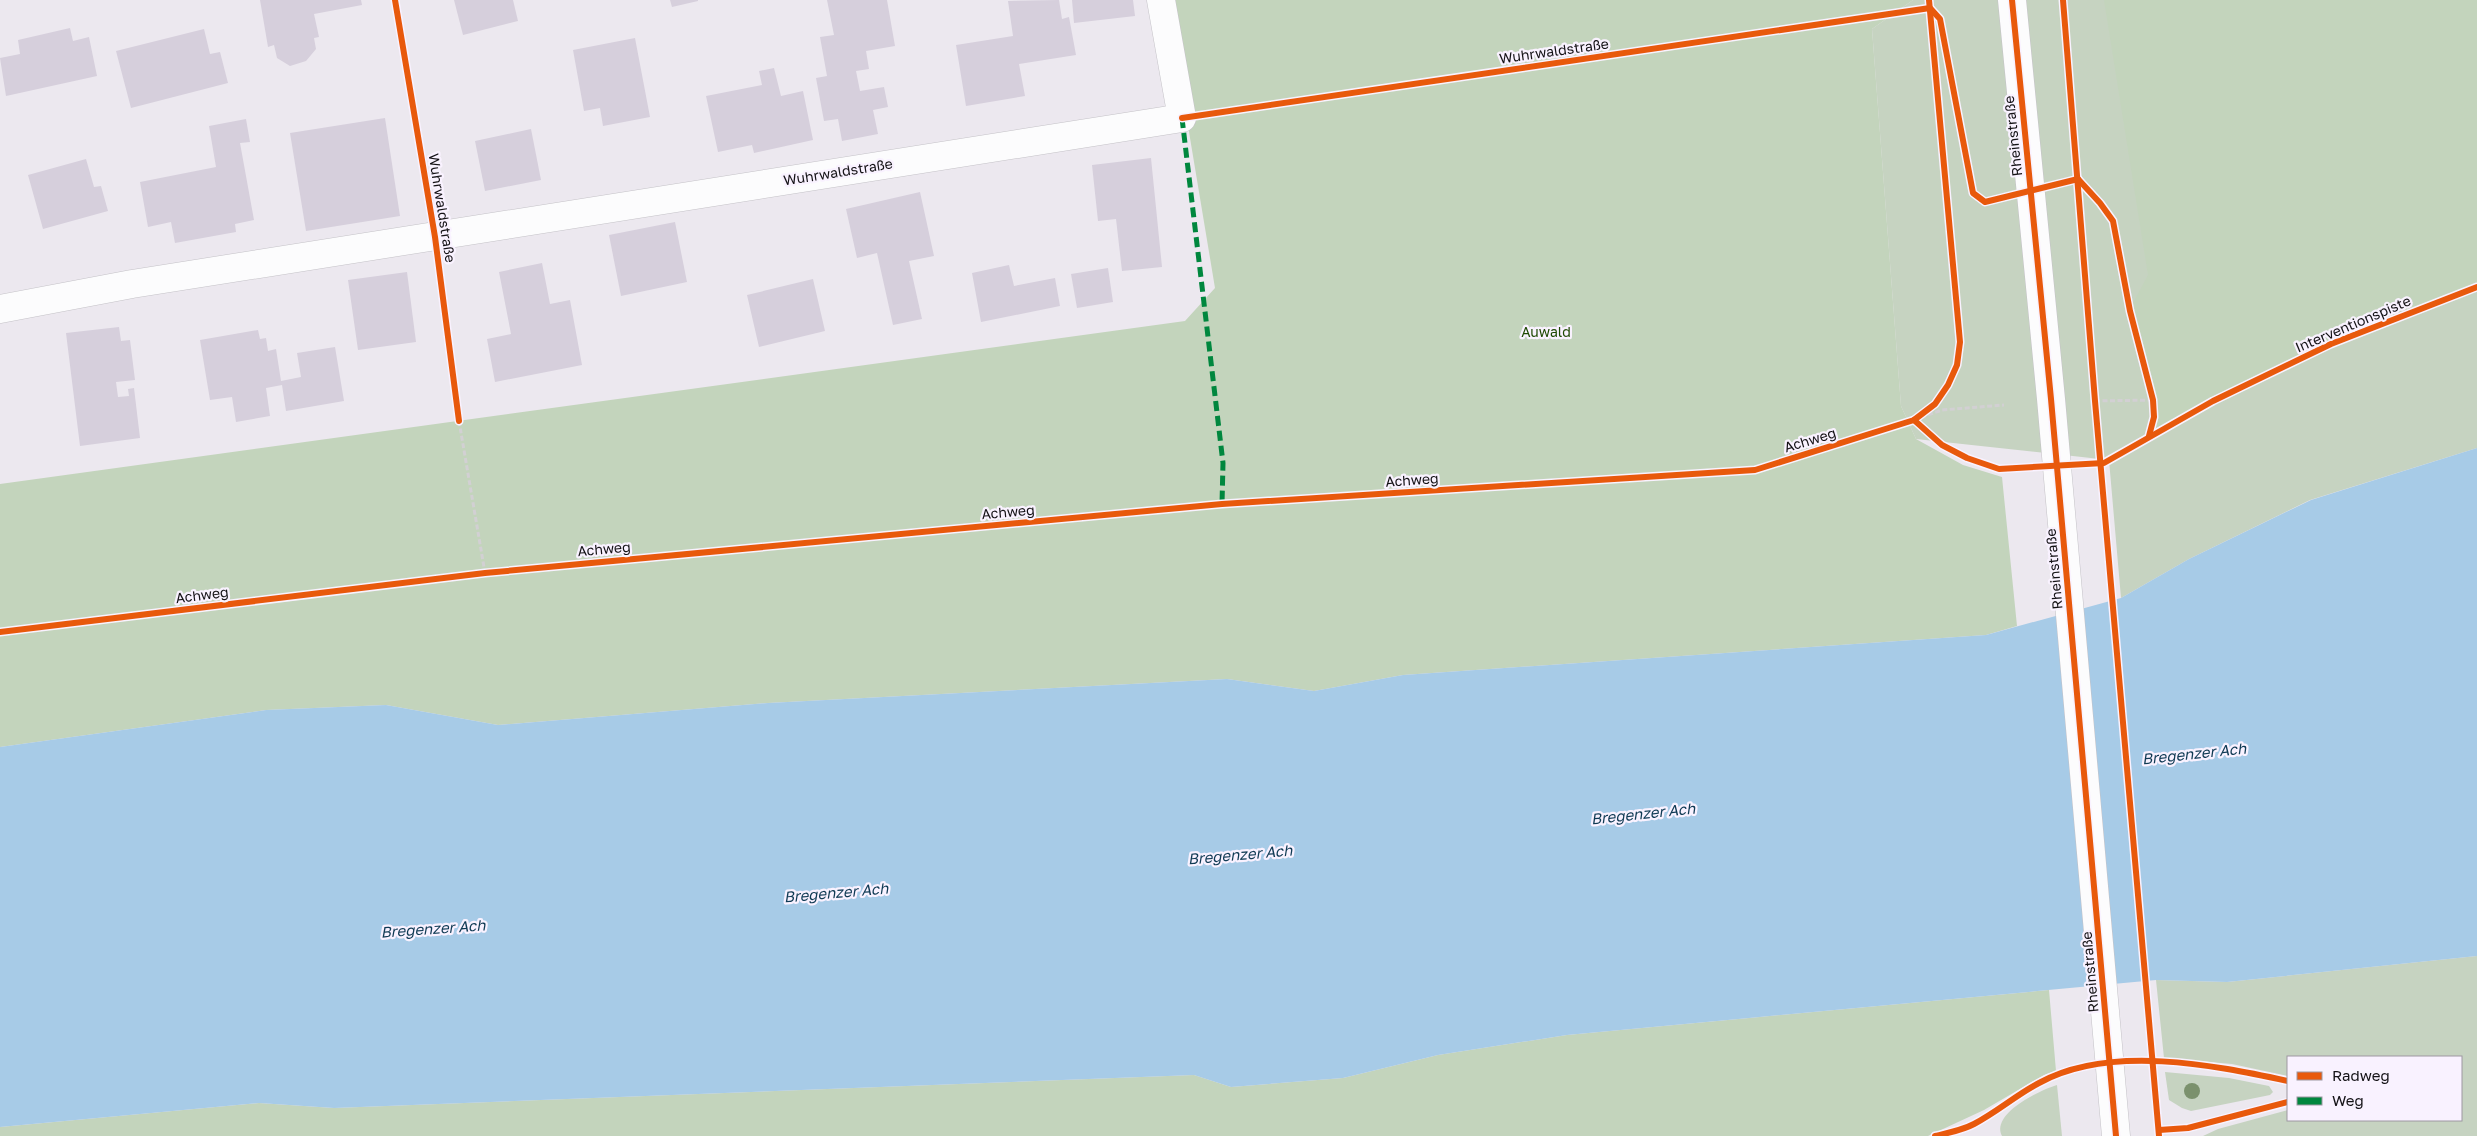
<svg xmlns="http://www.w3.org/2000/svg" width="2477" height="1136" font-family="'Golos Text',sans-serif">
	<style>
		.green { fill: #c6d3c1 }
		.forest { fill: #c3d4bc }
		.water { fill: #a7cbe7 }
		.building { fill: #d6cfdc }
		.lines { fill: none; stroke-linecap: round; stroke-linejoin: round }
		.street-casing { stroke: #c4c2c7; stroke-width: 29 }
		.primary-casing { stroke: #c4c2c7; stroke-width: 29 }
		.path { stroke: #d2d0d3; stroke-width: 3; stroke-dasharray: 5 2.5; stroke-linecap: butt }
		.street { stroke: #fcfcfd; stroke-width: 28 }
		.primary { stroke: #fcfcfd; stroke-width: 28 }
		.quiet { stroke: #00873e; stroke-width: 5; stroke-dasharray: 10 5; stroke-linecap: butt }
		.cycleway-casing { stroke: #f9f2ff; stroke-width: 9 }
		.cycleway { stroke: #e8590c; stroke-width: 6 }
		.tree { fill: #7b916d }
		.labels { text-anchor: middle; stroke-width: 4.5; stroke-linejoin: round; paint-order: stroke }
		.street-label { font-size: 14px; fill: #141216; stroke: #f9f2ff }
		.park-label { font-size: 14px; fill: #1e4902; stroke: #f9f2ff }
		.water-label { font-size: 15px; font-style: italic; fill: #0f3a54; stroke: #f9f2ff }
	</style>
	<rect width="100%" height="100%" fill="#ece8ef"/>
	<g class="green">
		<polygon points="1913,0 2477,0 2477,448 2310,500 2189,559 2121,598 2109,460 1916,439 1901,406 1872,29"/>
		<polygon points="2477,956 2477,1136 2203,1136 2218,1129 2288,1110 2288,1120 2461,1120 2461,1057 2288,1057 2288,1076 2232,1064 2164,1058 2156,980 2227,982"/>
		<polygon points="2165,1072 2229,1078 2269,1086 2273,1092 2270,1095 2191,1111 2182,1108 2169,1100"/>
		<path d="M2057,1085L2062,1136H2002C1990,1114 2040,1090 2057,1085Z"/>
	</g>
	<g class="forest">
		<polygon points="1167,0 1913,0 1872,29 1901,406 1916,439 1963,465 2002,477 2017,626 1986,635 1403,675 1314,691 1227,679 768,703 498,725 386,705 266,710 0,747 0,484 1185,321 1215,288"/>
		<path d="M2104,0H2477V287C2363,325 2254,379 2149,436L2154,417L2153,400L2132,305L2148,275Z"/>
		<polygon points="2049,990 2056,1071 2044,1075 1984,1110 1928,1136 0,1136 0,1127 259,1103 334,1108 1194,1075 1231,1087 1343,1078 1438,1055 1567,1035"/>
	</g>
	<polygon class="water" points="2477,448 2477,956 2227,982 2156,980 1567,1035 1438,1055 1343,1078 1231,1087 1194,1075 334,1108 259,1103 0,1127 0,747 266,710 386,705 498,725 768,703 1227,679 1314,691 1403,675 1986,635 2121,598 2189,559 2311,500"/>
	<g class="building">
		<polygon points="260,0 361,0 362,5 314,14 319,37 314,38 316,49 306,61 290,66 277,58 274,45 268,47"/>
		<polygon points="454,0 513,0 518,21 463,35"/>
		<polygon points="670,0 698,0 698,1 672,7"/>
		<polygon points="827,0 887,0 895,46 866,51 869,69 856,71 860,91 884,87 888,107 873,110 878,134 842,141 838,119 824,121 816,78 827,76 820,37 834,35"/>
		<polygon points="1059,0 1062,19 1069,17 1076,55 1019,64 1025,96 966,106 956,45 1013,36 1008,1"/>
		<polygon points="1072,0 1133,0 1135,16 1074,23"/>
		<polygon points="70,28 73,41 89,37 97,76 6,96 0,58 20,54 18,40"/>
		<polygon points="204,29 210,54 220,52 228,83 131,108 116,51"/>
		<polygon points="635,38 650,117 603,126 600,108 584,111 573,50"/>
		<polygon points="774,68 781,96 803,91 813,140 754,153 752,145 718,152 706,96 762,85 759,71"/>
		<polygon points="385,118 400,216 306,231 290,133"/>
		<polygon points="246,119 250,142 240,143 254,220 235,224 236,232 175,243 171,222 148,227 140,182 216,167 209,126"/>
		<polygon points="531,129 541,180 485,191 475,141"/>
		<polygon points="1151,158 1162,267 1122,271 1116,219 1098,221 1092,165"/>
		<polygon points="86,159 94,187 101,186 108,211 43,229 28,175"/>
		<polygon points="920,192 934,256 909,261 922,319 893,325 877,253 857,258 846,209"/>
		<polygon points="675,222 687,282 621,296 609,235"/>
		<polygon points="542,263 550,304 570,300 582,365 495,382 487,339 511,334 499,272"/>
		<polygon points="1009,265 1014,286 1055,278 1060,306 981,322 972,273"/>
		<polygon points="1108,268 1113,302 1077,308 1071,274"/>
		<polygon points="407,272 416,342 358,350 348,280"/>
		<polygon points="813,279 825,331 759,347 747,295"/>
		<polygon points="119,327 121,341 130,340 135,380 116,382 118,397 129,396 128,389 134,388 140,438 80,446 66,333"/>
		<polygon points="258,330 260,339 266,338 268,351 276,349 281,381 301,377 297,353 335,347 344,401 286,411 282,385 266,388 270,416 236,422 232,397 210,400 200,340"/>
	</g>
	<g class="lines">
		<defs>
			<polyline id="street" points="0,309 132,284 1182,118 1161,0"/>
			<polyline id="primary" points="2012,0 2051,399 2116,1136"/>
		</defs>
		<use href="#street" class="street-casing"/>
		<use href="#primary" class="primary-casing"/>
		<g class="path">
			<polyline points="2095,401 2153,400"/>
			<polyline points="1914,420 1942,410 2004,405"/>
			<polyline points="459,421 485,573"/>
		</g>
		<use href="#street" class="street"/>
		<use href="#primary" class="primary"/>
		<polyline class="quiet" points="1182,118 1223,463 1222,504"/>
		<defs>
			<g id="cycleway">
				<polyline points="395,0 435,237 459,421"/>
				<polyline points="2012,0 2051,399 2116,1136"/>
				<polyline points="2063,0 2095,401 2159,1136"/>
				<polyline points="1182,118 1930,8 1940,19 1973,193 1985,202 2078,179"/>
				<polyline points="2078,179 2100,203 2113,221 2130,311 2153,400 2154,417 2149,436"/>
				<polyline points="1914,420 1942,445 1967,458 1999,469 2104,463 2213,401 2331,344 2477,287"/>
				<polyline points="0,632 485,573 1222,504 1755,470 1914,420 1935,404 1948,385 1957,365 1960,342 1929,0"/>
				<polyline points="2159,1130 2188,1128 2288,1102"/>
				<path d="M1935,1136C1948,1133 1963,1130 1974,1124C1997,1112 2016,1095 2039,1083C2110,1044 2213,1065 2288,1081"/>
			</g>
		</defs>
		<use href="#cycleway" class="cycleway-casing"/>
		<use href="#cycleway" class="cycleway"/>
	</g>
	<circle class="tree" cx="2192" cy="1091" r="8"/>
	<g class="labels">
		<g class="street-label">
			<text transform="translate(1554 51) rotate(-8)" y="5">Wuhrwaldstraße</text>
			<text transform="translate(2013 136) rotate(-96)" y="5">Rheinstraße</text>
			<text transform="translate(838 172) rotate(-9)" y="5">Wuhrwaldstraße</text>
			<text transform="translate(442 208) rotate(81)" y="5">Wuhrwaldstraße</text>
			<text transform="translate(2353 324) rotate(-23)" y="5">Interventionspiste</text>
			<text transform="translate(1810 440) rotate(-17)" y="5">Achweg</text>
			<text transform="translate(1412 480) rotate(-4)" y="5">Achweg</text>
			<text transform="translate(1008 512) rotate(-5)" y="5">Achweg</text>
			<text transform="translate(604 549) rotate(-5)" y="5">Achweg</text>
			<text transform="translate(2054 569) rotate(-95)" y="5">Rheinstraße</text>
			<text transform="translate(202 595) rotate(-7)" y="5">Achweg</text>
			<text transform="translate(2090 972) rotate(-95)" y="5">Rheinstraße</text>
		</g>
		<g class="park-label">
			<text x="1546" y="337">Auwald</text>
		</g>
		<g class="water-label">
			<text transform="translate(2194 754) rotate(-6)" y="5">Bregenzer Ach</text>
			<text transform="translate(1643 814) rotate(-6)" y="5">Bregenzer Ach</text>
			<text transform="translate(1240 855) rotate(-5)" y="5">Bregenzer Ach</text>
			<text transform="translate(836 893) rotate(-5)" y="5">Bregenzer Ach</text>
			<text transform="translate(433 929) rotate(-4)" y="5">Bregenzer Ach</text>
		</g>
	</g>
	<rect x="2287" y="1056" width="175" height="65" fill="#f9f2ff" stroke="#9d98a2"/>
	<rect x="2297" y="1072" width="25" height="8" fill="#e8590c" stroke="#9d98a2"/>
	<text x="2332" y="1081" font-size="15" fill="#141216">Radweg</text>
	<rect x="2297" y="1097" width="25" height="8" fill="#00873e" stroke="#9d98a2"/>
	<text x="2332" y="1106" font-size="15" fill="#141216">Weg</text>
</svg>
